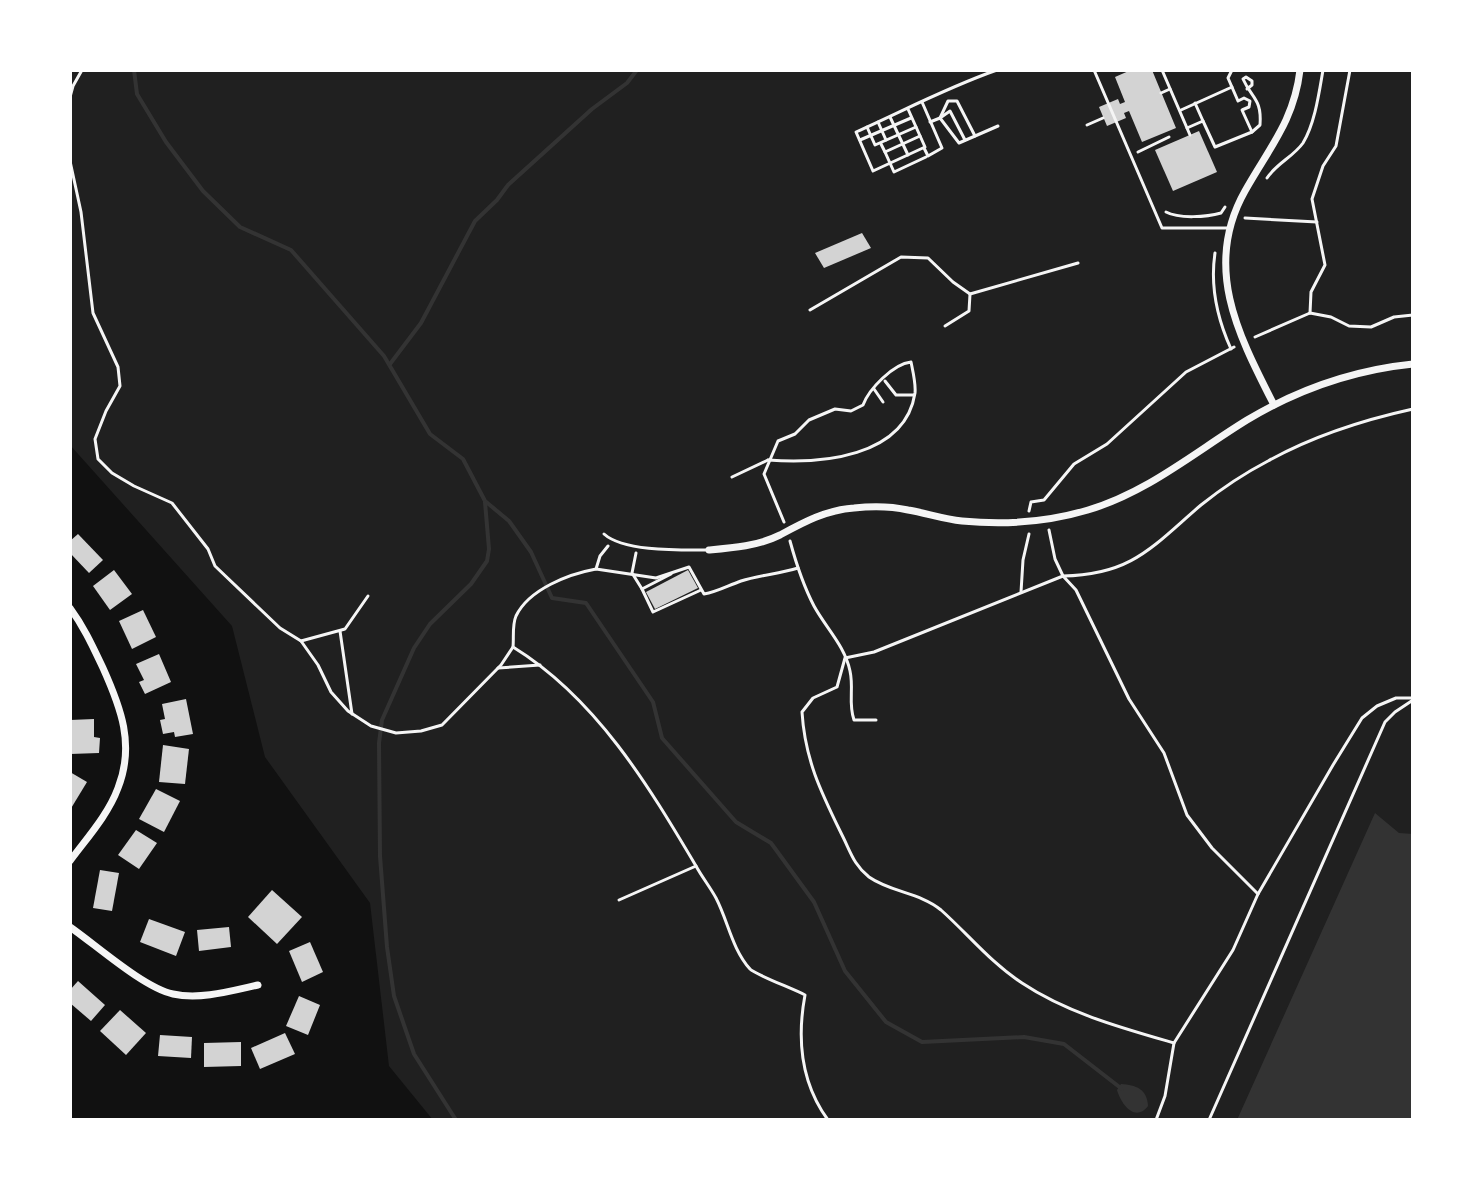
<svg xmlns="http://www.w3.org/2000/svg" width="1483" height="1190" font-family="Literata,serif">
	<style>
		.green { fill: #202020 }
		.water { fill: #333 }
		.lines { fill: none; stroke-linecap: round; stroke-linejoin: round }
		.stream { stroke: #333; stroke-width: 4 }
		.building { fill: #d3d3d3 }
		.path { stroke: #f5f5f5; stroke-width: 3 }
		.service { stroke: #f5f5f5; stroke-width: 3 }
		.minor { stroke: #f5f5f5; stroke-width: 7 }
	</style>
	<rect width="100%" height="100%" fill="#111"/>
	<polygon class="green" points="70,70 1413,70 1413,1120 433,1120 389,1066 370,903 265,757 232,626 70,445"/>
	<g class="water">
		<polygon points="1375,813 1399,833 1413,834 1413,1120 1237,1120"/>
		<path d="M1121,1084C1136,1085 1147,1089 1148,1106C1135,1123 1121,1104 1117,1090Z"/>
	</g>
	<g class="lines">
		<g class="stream">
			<polyline points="134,70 137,94 166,142 203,191 240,227 291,250 384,356 430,434 463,459 485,501 509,521 531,552 552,598 586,603 653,702 662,738 736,822 771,843 814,902 845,971 886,1022 922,1042 1024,1037 1064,1044 1122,1089"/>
			<polyline points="390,364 421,323 475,221 497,200 508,185 592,109 627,83 637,70"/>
			<polyline points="456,1120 414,1054 394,996 387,947 380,856 379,743 382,720 414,648 430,624 471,584 487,561 489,549 485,502"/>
		</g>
	</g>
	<g class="building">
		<polygon points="1131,70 1152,70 1176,128 1142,142 1129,111 1124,113 1126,118 1107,126 1099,107 1118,99 1120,104 1125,102 1115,77"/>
		<polygon points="1199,131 1217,172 1173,191 1155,150"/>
		<polygon points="862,233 871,248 824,268 815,253"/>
		<polygon points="78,534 103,560 89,573 70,553 70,541"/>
		<polygon points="114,570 132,594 110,610 93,586"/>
		<polygon points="688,570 698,588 655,609 646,592"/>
		<polygon points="143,610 156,637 132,649 119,621"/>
		<polygon points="159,654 171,682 145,694 139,682 144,680 136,664"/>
		<polygon points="186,699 193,734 175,737 174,732 163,734 160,720 165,719 162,704"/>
		<polygon points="94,719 94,737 100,738 99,753 70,754 70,720"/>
		<polygon points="163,745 189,749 185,784 159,782"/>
		<polygon points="70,772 87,782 70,810"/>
		<polygon points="156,789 180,801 164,832 139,819"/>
		<polygon points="136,830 157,843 139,869 118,855"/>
		<polygon points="100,870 119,873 112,911 93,908"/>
		<polygon points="272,890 302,917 277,944 248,917"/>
		<polygon points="149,919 185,932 176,956 140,942"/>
		<polygon points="229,927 231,947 199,951 197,930"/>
		<polygon points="310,942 323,972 302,982 289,951"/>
		<polygon points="78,981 105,1005 91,1021 70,1003 70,990"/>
		<polygon points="299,996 320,1005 308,1035 286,1026"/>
		<polygon points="120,1010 146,1033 126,1055 100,1031"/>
		<polygon points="285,1033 295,1054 260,1069 251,1048"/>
		<polygon points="160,1035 192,1037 191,1058 158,1056"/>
		<polygon points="241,1042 241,1066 204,1067 204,1043"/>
	</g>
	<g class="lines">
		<g class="path">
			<polyline points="1162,70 1190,135"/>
			<path d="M1247,89L1252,85V81L1246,77L1243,79C1252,99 1262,99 1260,125L1252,132"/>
			<polyline points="1161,93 1170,89"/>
			<polyline points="70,97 73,86 82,70"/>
			<polyline points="922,102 942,148 928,156 924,148"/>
			<polyline points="1195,103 1203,121"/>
			<path d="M908,109L925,147L873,171L856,132C903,111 948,87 997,70"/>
			<polyline points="1181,110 1232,87"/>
			<polyline points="890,117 908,155"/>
			<polyline points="940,118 948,101 957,101 975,136"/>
			<polyline points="940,118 950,111 965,140"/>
			<polyline points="878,122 886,140"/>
			<polyline points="930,122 940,118 959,143 998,126"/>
			<polyline points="1087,125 1103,118"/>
			<polyline points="867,127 875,145 916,127"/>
			<polyline points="1187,128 1203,121 1215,147 1252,132 1242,110 1249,107 1250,101 1244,98 1238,101 1228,78 1232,70"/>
			<polyline points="860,140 911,118"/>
			<polyline points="881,144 885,152 920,136"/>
			<polyline points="885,152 894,172 926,157"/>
			<polyline points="1138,152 1169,137"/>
			<polyline points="70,161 81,212 93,313 118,367 120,386 106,411 95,439 98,459 112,473 134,486 172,503 208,549 215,566 280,628 301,641 318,665 331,692 348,711 371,726 396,733 421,731 442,725 501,665 513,647"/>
			<path d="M1267,178C1277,163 1293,157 1303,143C1315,123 1319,93 1323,70"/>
			<path d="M1166,212C1179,219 1207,217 1221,213L1225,207"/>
			<polyline points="1245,218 1317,222"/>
			<path d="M1215,253C1210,286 1217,318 1231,349"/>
			<polyline points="1310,313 1311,292 1325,265 1312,199 1323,166 1336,146 1350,70"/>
			<polyline points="1310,313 1331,317 1349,326 1371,327 1394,317 1413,315"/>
			<polyline points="1255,337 1310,313"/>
			<polyline points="885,381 896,395 914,395"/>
			<polyline points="874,389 883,402"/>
			<path d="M768,460C819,464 905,458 915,393C916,384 913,372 911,362C893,364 869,389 863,405L851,411L835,409L809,420L795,434L778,441L764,474L784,522"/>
			<polyline points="732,477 768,460"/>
			<polyline points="1029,511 1031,502 1044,500 1074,464 1107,444 1186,372 1234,347"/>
			<path d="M1049,530L1055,559L1063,576L874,652L845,658L837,687L813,698L802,712C805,761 822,794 843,837C851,853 854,865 869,877C890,892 921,893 941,910C968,934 991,963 1022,983C1067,1013 1122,1028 1174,1043"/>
			<path d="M790,541C796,563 803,585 814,606C826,628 845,646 850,671C854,689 848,703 854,720H876"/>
			<path d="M608,546L600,556L596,569C569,574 529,589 516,616C512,625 514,637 513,647C596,698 648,785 696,866C702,877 710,887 716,898C728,921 732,949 750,969C756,975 794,989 805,995C797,1038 801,1083 828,1120"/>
			<polyline points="636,553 632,573 642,589 671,574"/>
			<path d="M596,569L656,578L689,567L704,594C717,592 727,586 741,581C759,575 779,574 798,568"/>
			<polyline points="642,589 653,612 701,590"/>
			<polyline points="1021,592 1023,560 1029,534"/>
			<polyline points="340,631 352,714"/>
			<polyline points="301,641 345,629 368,596"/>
			<polyline points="498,668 540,665"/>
			<path d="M1258,894L1212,848L1187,815L1164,753L1129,699L1076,590L1063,576C1132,575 1153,546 1201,505C1221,489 1245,473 1268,461C1313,436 1363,420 1413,409"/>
			<polyline points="619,900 696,866"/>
			<polyline points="1156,1120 1165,1096 1174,1043 1233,950 1258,894 1333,765 1362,718 1377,706 1396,698 1413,698"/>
			<polyline points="1209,1120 1385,722 1395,712 1413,700"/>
		</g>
		<g class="service">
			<polyline points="1094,70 1162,228 1229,228"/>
			<polyline points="810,310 901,257 928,258 953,282 970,294 1078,263"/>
			<polyline points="945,326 969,311 970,294"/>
			<path d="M604,534C624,552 682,550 709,550"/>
		</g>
		<g class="minor">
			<path d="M1274,405C1239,336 1202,267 1245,191C1269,148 1294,121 1300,70"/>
			<path d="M709,550C733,548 758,546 780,535C804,522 826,510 854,508C872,506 890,506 908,510C926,513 943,519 962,521C1003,525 1048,522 1088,510C1148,492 1195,452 1247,420C1297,390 1354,370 1413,364"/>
			<path d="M70,608C84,627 93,647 103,668C121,708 135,745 118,788C108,815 87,838 70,861"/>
			<path d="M70,927C96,945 144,988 173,994C200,1000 231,991 258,985"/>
		</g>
	</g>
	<rect width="1483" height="1190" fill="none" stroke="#ffffff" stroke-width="144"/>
</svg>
